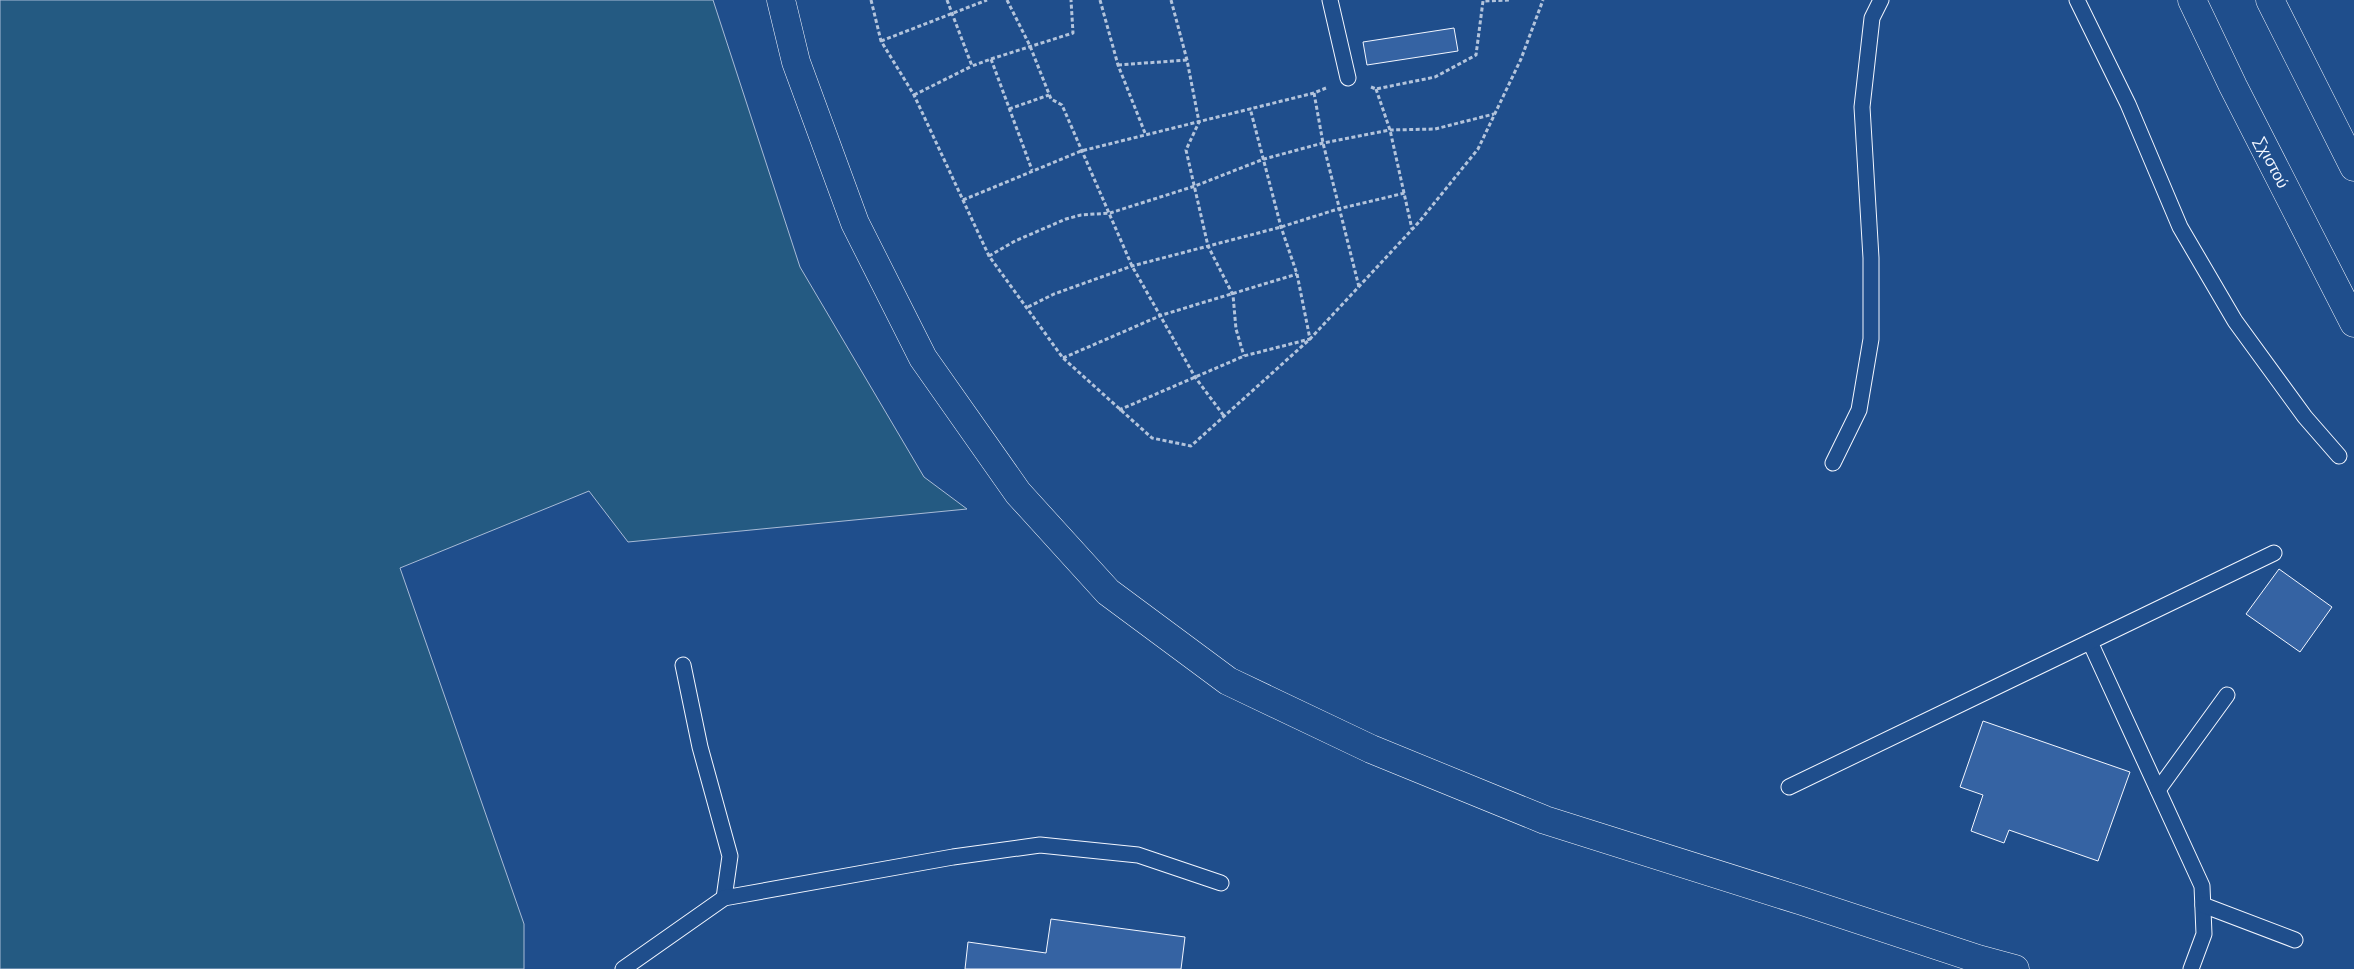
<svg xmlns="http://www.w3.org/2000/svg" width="2354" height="969" font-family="'Nunito Sans',sans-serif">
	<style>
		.green { fill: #245a82; stroke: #a8bbd7 }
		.building { fill: #3563a3; stroke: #f2f6ff }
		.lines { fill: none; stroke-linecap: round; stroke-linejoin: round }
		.lane-casing { stroke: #f2f6ff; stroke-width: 17 }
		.street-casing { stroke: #f2f6ff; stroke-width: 29 }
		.primary-casing { stroke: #f2f6ff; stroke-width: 29 }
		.path { stroke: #b3c4dc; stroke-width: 3; stroke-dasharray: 4 2.5; stroke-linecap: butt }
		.lane { stroke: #1f4e8c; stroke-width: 15 }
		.street { stroke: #1f4e8c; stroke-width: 28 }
		.primary { stroke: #1f4e8c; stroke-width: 28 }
		.labels { text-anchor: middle; stroke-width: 4; stroke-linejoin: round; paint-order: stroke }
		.street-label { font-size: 16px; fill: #f2f6ff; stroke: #1f4e8c }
	</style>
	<rect width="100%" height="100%" fill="#1f4e8c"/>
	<polygon class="green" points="0,0 713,0 800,267 924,477 967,509 628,542 589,491 400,568 524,924 524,969 0,969"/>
	<g class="building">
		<polygon points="1454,28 1458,51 1367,65 1363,42"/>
		<polygon points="2279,569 2332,607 2300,652 2246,614"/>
		<polygon points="1983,721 2130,772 2098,861 2009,830 2004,843 1971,831 1983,795 1960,787"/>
		<polygon points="1051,919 1185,937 1181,969 965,969 968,942 1046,953"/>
	</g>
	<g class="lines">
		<defs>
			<g id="lane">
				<polyline points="1330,0 1348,78"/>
				<polyline points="2077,0 2128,104 2180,227 2235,321 2305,417 2339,456"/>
				<polyline points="1833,463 1859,410 1871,339 1871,258 1862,107 1872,18 1881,0"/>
				<polyline points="2090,642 2202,886 2204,934 2191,969"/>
				<polyline points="683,665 700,747 730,856 724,898"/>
				<polyline points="1789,787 2274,553"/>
				<polyline points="2158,790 2227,695"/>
				<polyline points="2203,905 2295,940"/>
				<polyline points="623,969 724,898 953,857 1040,845 1138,855 1221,883"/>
			</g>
			<polyline id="street" points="781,0 796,62 855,223 923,358 1018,493 1108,592 1228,681 1371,749 1545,820 1802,901 1978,959 2015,969"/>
			<g id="primary">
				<path id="s1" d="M2192,0L2233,86L2354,323"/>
				<polyline points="2270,0 2354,167"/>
			</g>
		</defs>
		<use href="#lane" class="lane-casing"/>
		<use href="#street" class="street-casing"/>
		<use href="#primary" class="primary-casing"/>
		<g class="path">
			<polyline points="871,0 881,41 914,95 989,256 1063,358 1152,438 1191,446 1310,339 1419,222 1478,149 1521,59 1543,0"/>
			<polyline points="947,0 972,66 991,59 1032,170"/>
			<polyline points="1007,0 1030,46 1051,99 1062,105 1132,266 1195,377 1224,416"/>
			<polyline points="1100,0 1118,65 1145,133"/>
			<polyline points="1171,0 1187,60 1199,122 1186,150 1208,246 1233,295 1236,329 1244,356"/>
			<polyline points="881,41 987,0"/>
			<polyline points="991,59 1073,33 1071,0"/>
			<polyline points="1118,65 1187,60"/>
			<polyline points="1371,87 1376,89 1435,77 1476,55 1483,1 1509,0"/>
			<polyline points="1376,89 1390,130 1412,229"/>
			<polyline points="1314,93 1323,143 1359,287"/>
			<polyline points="914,95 972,66"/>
			<polyline points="1009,109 1049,95"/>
			<polyline points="963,200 1081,151 1314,93 1326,88"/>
			<polyline points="989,256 1015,241 1066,219 1081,215 1110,213 1195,186 1264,159 1323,143 1390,130 1435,129 1494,114"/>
			<polyline points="1028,307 1054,294 1132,266 1281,227 1338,209 1405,193"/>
			<polyline points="1063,358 1162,315 1297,274"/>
			<polyline points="1119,410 1244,356 1310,339 1297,274 1281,227 1250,108"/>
		</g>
		<use href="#lane" class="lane"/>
		<use href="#street" class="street"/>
		<use href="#primary" class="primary"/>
	</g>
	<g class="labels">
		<g class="street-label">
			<text dy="6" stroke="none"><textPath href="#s1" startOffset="181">Σχιστού</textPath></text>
		</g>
	</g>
</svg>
